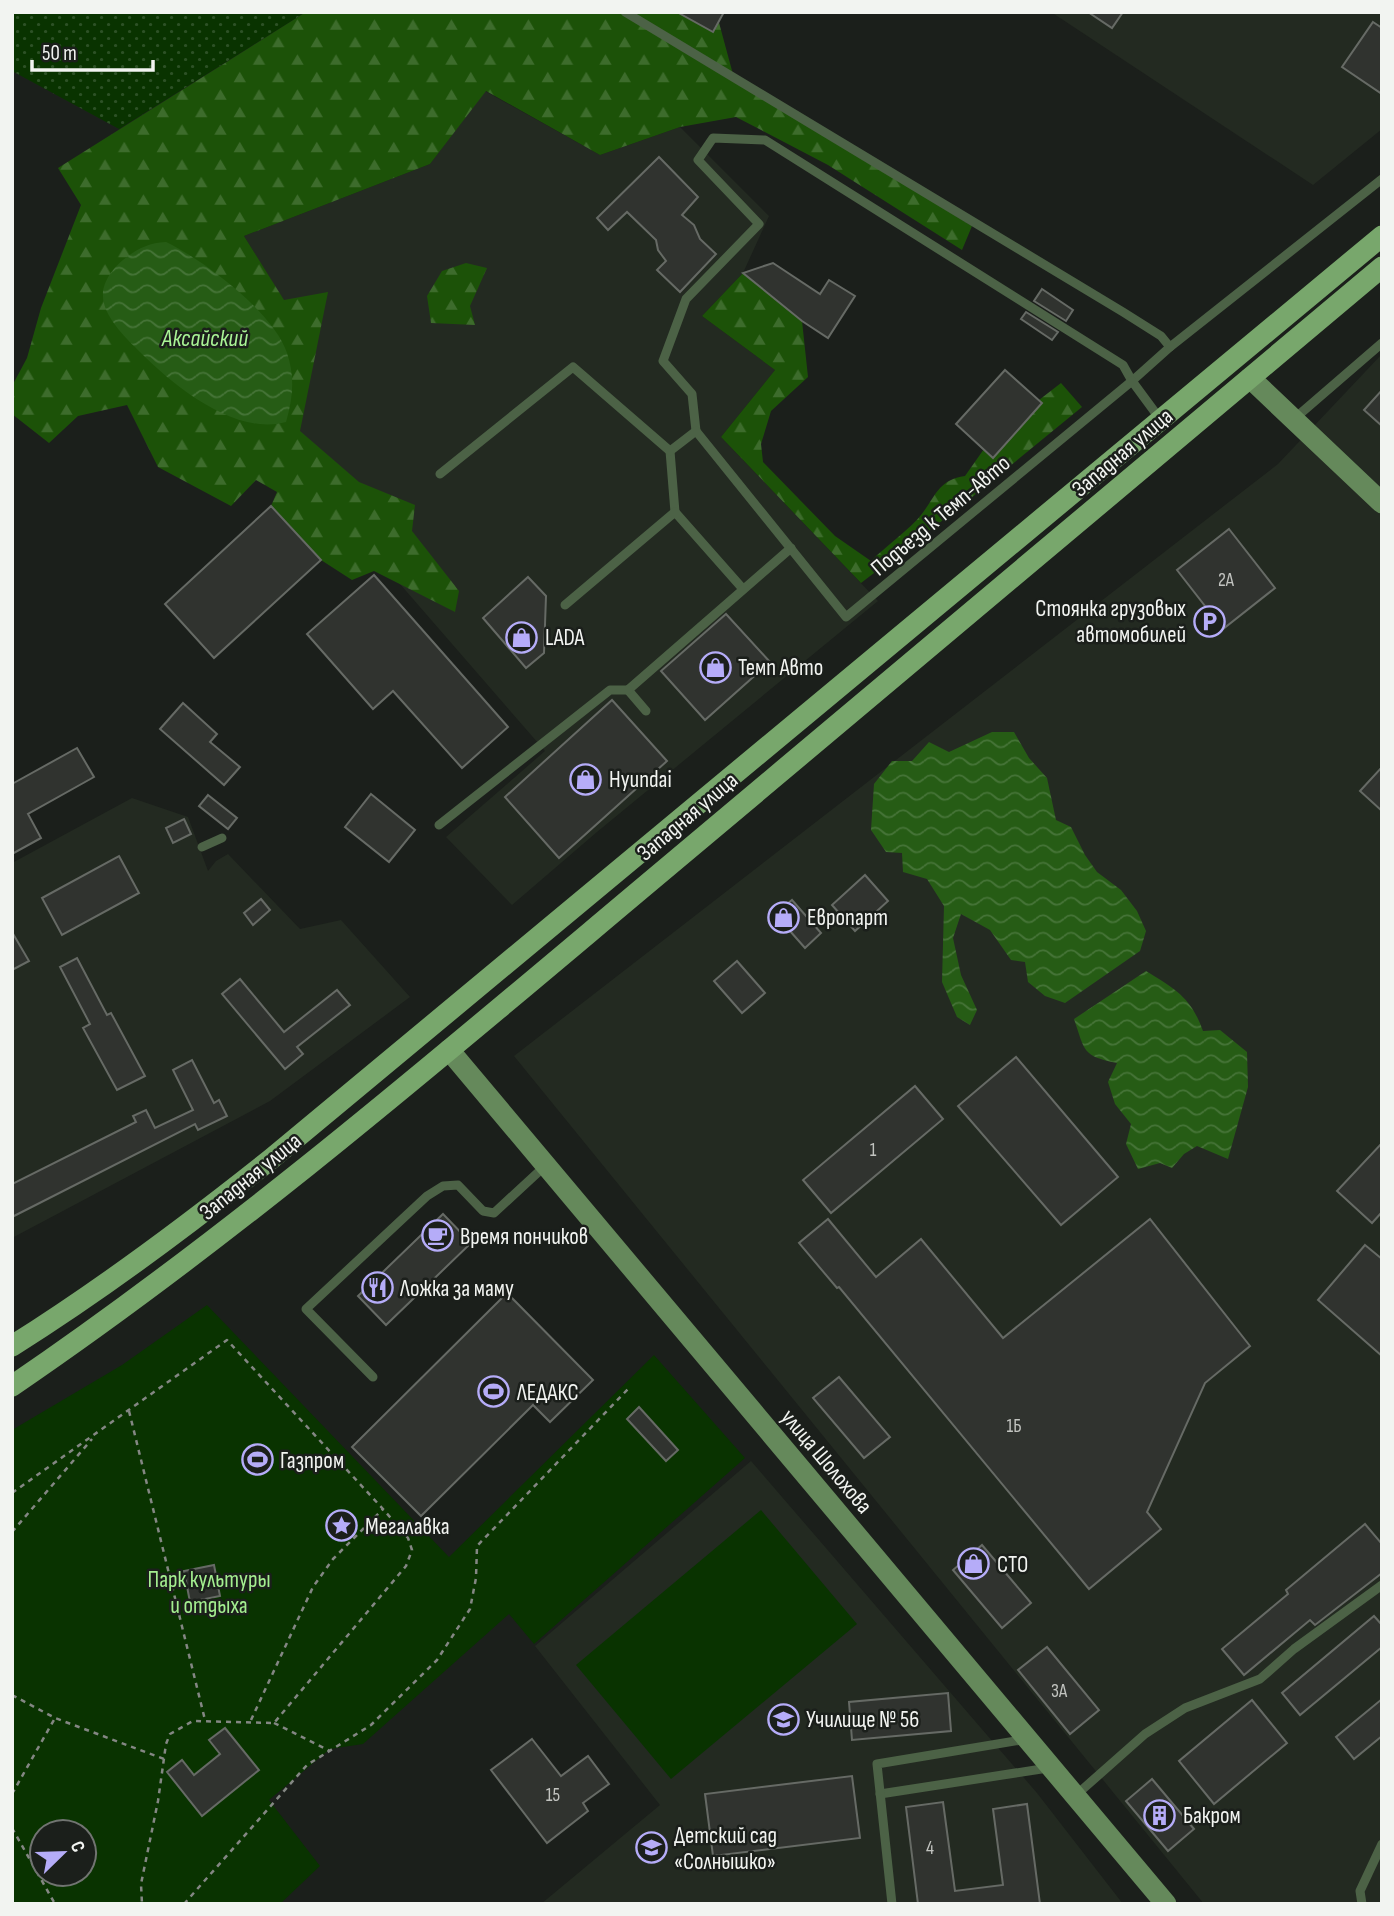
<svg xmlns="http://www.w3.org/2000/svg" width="1394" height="1916" font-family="'Sofia Sans Condensed',sans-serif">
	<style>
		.built { fill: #232a21 }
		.grass { fill: url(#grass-dots) }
		.forest { fill: url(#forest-firs) }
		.park { fill: #093300; fill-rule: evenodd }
		.water { fill: url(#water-waves) }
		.building { fill: #30332f; stroke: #666a65; stroke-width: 2 }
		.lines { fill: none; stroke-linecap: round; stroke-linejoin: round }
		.path { stroke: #848783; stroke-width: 2.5; stroke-dasharray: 5 5; stroke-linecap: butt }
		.lane { stroke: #4c6246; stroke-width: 9 }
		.secondary { stroke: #65895b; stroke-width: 21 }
		.primary { stroke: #78a76c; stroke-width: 21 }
		.labels { text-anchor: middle; stroke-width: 5; stroke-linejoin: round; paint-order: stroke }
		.number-label { font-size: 19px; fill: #c2c4c0 }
		.street-label { font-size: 23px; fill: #f2f4f1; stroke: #1b1f1b }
		.poi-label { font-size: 23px; fill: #f2f4f1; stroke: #1b1f1b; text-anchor: start }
		.park-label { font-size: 23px; fill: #a4ef90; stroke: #1b1f1b }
		.water-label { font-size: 24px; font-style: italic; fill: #a9f495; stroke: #1b1f1b }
	</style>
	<defs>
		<pattern id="grass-dots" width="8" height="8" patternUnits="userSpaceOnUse" patternTransform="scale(1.75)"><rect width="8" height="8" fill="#093300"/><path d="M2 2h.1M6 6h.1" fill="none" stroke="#2d5126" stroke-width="1.8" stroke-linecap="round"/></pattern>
		<pattern id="forest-firs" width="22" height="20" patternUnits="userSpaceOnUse" patternTransform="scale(1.75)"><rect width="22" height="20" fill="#1c5208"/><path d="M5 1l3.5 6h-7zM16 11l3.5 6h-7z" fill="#3d6c2c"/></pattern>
		<pattern id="water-waves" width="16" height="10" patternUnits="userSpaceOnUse" patternTransform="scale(1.75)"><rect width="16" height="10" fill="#265c15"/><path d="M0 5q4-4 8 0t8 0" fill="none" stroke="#467438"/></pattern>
	</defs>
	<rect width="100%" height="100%" fill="#1b1f1b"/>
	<g class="built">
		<polygon points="1051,12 1382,12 1382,129 1313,185"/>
		<polygon points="485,91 600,155 680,127 769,216 743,273 702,316 775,370 721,437 878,601 597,832 512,905 446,837 545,751 288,455 327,293 284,301 244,236 430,164"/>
		<polygon points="1382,354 1382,1904 1204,1904 514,1056 1278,464"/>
		<polygon points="132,798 188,817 208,871 216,861 228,854 300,929 341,920 410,997 270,1101 12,1238 12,863"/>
		<polygon points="751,1461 1037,1793 1123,1904 541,1904 660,1805 535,1646"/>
	</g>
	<polygon class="grass" points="12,12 306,12 119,129 12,71"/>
	<g class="forest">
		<polygon points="306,12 713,12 718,19 734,78 972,226 962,250 828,165 736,117 680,127 600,155 486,91 430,164 244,236 284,300 328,292 300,431 359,482 415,505 412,531 459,591 455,612 374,571 352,580 321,560 271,506 277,492 256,480 231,506 158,467 127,405 78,416 49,443 12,414 12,386 27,358 41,308 81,205 58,168"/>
		<polygon points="466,263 487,268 470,306 475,325 431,323 427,296 442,271"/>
		<path d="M743,273L802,321L808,377L771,411L761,444L763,462L835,536L871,561C885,547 910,529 921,515C936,496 938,480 965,476L984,449L993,457L1042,403L1039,400L1061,383L1082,407L960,507L861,583L721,437L775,370L702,316Z"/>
	</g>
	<g class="park">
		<path d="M207,1305L449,1557L654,1355L745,1458L534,1644L509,1614L363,1744L330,1749L269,1800L320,1866L280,1904H12V1430L122,1365ZM42,1832H84V1874H42Z"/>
		<polygon points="761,1510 857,1624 671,1779 576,1665"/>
	</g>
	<g class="water">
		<path d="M166,242C204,260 274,313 287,353C295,377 293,398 286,422C233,437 168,381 134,346C122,334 103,314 103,296C102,283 113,268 123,260C137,249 148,243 166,242Z"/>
		<polygon points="992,732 1014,732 1029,758 1047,778 1056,820 1071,827 1085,855 1097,872 1121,890 1137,911 1146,931 1140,951 1065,1003 1045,996 1028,982 1025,962 1011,960 990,930 961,914 953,938 961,975 977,1010 970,1025 957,1017 942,982 944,906 927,879 903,872 902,853 886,852 871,830 874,784 892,761 912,761 929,742 949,752"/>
		<path d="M1146,971C1175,989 1191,997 1203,1031L1220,1030L1247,1052L1248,1087L1228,1159L1197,1146L1184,1154L1172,1168L1160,1163L1138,1169L1126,1144L1131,1124L1115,1104L1108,1082L1117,1063C1082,1056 1085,1051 1074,1019Z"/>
	</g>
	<g class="building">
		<polygon points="677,12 724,12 713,32"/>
		<polygon points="1088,12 1123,12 1112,28"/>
		<polygon points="1373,22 1382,28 1382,94 1342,67"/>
		<polygon points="659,157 698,197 682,215 694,225 700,239 716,254 680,292 657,270 666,261 658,250 656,240 627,212 608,230 597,218"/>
		<polygon points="773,263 820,294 829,280 855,296 828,338 802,321 743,273"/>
		<polygon points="1042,289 1073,310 1066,321 1034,301"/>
		<polygon points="1026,312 1058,332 1052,340 1021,319"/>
		<polygon points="1005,370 1042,403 993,458 956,424"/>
		<polygon points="1382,390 1382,426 1364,410"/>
		<polygon points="271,506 321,560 214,658 165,604"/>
		<polygon points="1229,529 1275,588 1223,629 1177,570"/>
		<polygon points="374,575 508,727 462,768 393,691 373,709 307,634"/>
		<polygon points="528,577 546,596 544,653 526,668 483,618"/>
		<polygon points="726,614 770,662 705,720 661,671"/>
		<polygon points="612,700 667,761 559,858 505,797"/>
		<polygon points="183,703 217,734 210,742 240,767 224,785 160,729"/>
		<polygon points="77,748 94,777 28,814 41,838 12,854 12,784"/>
		<polygon points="1382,767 1382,811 1360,791"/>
		<polygon points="371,794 415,830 389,862 345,827"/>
		<polygon points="208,795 237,818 228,829 199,806"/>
		<polygon points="184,819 191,834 173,843 166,828"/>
		<polygon points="119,856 139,893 62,935 42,898"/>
		<polygon points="865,875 888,901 855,931 832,905"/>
		<polygon points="261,899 270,910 253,925 244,913"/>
		<polygon points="792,900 821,933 805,948 775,914"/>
		<polygon points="12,932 29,961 12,970"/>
		<polygon points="77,958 107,1015 111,1013 145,1076 117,1090 83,1028 90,1024 60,967"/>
		<polygon points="737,961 765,993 742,1013 714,981"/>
		<polygon points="240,979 284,1032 337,990 350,1005 297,1047 303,1054 285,1069 222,994"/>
		<polygon points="1016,1057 1118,1177 1061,1225 958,1106"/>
		<polygon points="192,1060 214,1103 219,1100 227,1116 198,1130 195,1124 12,1217 12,1184 136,1122 133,1116 146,1110 155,1128 193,1110 173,1070"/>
		<polygon points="915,1086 943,1119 831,1213 803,1180"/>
		<polygon points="1382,1143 1382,1212 1372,1223 1337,1191"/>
		<polygon points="443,1214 471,1243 386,1325 358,1296"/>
		<polygon points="828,1219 876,1277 921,1239 1003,1338 1150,1219 1250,1346 1205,1383 1147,1512 1161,1529 1089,1589 839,1287 837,1288 799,1243"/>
		<polygon points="1365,1245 1382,1259 1382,1356 1318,1300"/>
		<polygon points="507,1293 593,1380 550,1422 533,1405 421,1516 352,1447"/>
		<polygon points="839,1377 890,1437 864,1458 813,1398"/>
		<polygon points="639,1407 678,1450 666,1461 627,1419"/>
		<polygon points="1365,1524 1382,1544 1382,1573 1315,1625 1310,1620 1244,1675 1222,1649 1288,1594 1286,1590"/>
		<polygon points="982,1545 1031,1603 1002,1628 953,1570"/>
		<polygon points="214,1565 220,1596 190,1602 184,1571"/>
		<polygon points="1374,1616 1382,1625 1382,1647 1300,1715 1282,1693"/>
		<polygon points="1047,1647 1099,1710 1070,1734 1018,1670"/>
		<polygon points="948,1693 951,1731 852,1740 849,1702"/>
		<polygon points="1382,1699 1382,1736 1354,1759 1336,1737"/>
		<polygon points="1252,1700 1287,1743 1214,1804 1179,1761"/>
		<polygon points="225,1728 259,1770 202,1816 167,1772 182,1760 194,1775 220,1754 209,1740"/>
		<polygon points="532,1739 561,1776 588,1756 609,1784 583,1803 588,1811 547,1843 491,1770"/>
		<polygon points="852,1776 860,1838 713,1856 705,1794"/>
		<polygon points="1152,1779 1194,1829 1168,1851 1126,1801"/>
		<polygon points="943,1802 955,1891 1003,1885 993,1809 1027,1804 1040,1904 918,1904 906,1807"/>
	</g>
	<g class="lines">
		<g class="path">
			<polyline points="129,1411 205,1720"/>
			<polyline points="12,1493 227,1340 383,1509 408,1538 412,1550 406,1566 274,1723 193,1721 170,1734 166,1744 158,1801 141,1884 142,1904"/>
			<polyline points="12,1532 92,1439"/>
			<polyline points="12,1695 55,1718 164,1759"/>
			<polyline points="251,1720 313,1587 333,1559 383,1509"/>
			<polyline points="274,1723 330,1751"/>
			<polyline points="12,1794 55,1718"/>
			<polyline points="12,1828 55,1904"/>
			<polyline points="184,1904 307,1765 371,1725 437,1660 470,1609 476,1578 477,1546 629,1388"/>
		</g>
		<g class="lane">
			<polyline points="625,12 1123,312 1161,336 1170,347 1132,381 1123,365 765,140 713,138 698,160 759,224 686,299 663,361 692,394 696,431"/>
			<polyline points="1170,347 1382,179"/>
			<polyline points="1294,419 1382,343"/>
			<polyline points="670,451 675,512"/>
			<polyline points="440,474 573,367 670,451 696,431 846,617 1132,381 1160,419"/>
			<polyline points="565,605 675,512 743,589"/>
			<polyline points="646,711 628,690 791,548"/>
			<polyline points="439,825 610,690 628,690"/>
			<polyline points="202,847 222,838"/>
			<polyline points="373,1377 306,1309 427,1196 443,1186 458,1185 483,1211 494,1213 546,1165"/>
			<polyline points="880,1794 1048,1768"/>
			<polyline points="1075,1796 1145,1734 1185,1708 1260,1679 1294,1649 1382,1585"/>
			<polyline points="892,1904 877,1764 1027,1739"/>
			<polyline points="1362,1904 1360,1891 1382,1844"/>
		</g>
		<g class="secondary">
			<polyline points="1250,378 1382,503"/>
			<polyline points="449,1050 1166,1904"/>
		</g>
		<g class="primary">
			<path d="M12,1346C103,1289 187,1226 271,1159L1382,236"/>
			<path d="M12,1386C235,1234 440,1058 646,885C891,679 1137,473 1382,267"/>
		</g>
	</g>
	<defs>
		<symbol id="parking-ring" viewBox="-11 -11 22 22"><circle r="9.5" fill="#1b1f1b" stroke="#b5acf8" stroke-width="1.5"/><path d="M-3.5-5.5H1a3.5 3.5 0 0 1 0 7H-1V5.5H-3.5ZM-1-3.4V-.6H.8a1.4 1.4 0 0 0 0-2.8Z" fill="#b5acf8"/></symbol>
		<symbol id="shop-ring" viewBox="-11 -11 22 22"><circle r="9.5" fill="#1b1f1b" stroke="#b5acf8" stroke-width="1.5"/><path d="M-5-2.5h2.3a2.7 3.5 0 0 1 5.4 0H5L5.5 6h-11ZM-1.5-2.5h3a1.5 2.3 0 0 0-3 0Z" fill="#b5acf8"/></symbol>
		<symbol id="cafe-ring" viewBox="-11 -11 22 22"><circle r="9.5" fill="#1b1f1b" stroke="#b5acf8" stroke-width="1.5"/><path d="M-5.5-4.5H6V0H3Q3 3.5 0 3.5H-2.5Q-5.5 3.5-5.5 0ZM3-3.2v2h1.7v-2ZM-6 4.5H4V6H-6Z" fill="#b5acf8"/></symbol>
		<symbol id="restaurant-ring" viewBox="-11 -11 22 22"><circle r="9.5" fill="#1b1f1b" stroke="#b5acf8" stroke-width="1.5"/><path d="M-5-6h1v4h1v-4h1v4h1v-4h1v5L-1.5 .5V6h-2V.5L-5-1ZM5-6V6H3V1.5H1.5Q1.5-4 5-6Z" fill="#b5acf8"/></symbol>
		<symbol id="stadium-ring" viewBox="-11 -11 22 22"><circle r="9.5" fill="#1b1f1b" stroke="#b5acf8" stroke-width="1.5"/><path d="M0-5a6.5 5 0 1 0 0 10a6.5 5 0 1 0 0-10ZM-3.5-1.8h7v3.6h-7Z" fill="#b5acf8"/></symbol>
		<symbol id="sight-ring" viewBox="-11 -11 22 22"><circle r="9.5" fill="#1b1f1b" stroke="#b5acf8" stroke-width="1.5"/><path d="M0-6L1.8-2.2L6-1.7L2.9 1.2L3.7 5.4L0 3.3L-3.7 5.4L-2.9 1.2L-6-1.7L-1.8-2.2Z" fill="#b5acf8"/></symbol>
		<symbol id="university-ring" viewBox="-11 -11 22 22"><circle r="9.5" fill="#1b1f1b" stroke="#b5acf8" stroke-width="1.5"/><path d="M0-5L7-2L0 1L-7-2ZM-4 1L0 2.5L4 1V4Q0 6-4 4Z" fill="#b5acf8"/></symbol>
		<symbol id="building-ring" viewBox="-11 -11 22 22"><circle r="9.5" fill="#1b1f1b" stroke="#b5acf8" stroke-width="1.5"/><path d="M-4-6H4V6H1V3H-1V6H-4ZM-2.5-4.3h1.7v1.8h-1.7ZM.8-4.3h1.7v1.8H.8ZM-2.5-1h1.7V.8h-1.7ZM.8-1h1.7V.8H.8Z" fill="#b5acf8"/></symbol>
		<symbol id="school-ring" viewBox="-11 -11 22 22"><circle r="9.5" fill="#1b1f1b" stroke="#b5acf8" stroke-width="1.5"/><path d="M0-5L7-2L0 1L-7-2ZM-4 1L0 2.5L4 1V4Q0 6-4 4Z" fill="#b5acf8"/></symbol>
	</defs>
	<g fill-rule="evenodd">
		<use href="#parking-ring" x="1192" y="604" width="35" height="35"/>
		<use href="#shop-ring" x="504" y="620" width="35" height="35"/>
		<use href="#shop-ring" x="698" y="650" width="35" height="35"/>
		<use href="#shop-ring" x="568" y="762" width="35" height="35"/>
		<use href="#shop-ring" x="766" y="900" width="35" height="35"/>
		<use href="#cafe-ring" x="420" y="1218" width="35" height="35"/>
		<use href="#restaurant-ring" x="360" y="1270" width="35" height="35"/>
		<use href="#stadium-ring" x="476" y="1374" width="35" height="35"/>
		<use href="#stadium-ring" x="240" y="1442" width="35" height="35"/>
		<use href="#sight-ring" x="324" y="1508" width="35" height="35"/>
		<use href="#shop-ring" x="956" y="1546" width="35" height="35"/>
		<use href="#university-ring" x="766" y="1702" width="35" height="35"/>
		<use href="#building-ring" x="1142" y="1798" width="35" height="35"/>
		<use href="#school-ring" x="634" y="1830" width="35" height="35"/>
	</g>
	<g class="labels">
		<g class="number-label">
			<text x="1226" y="586">2А</text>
			<text x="873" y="1156">1</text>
			<text x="1014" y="1432">1Б</text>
			<text x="1059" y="1697">3А</text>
			<text x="553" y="1801">15</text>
			<text x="930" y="1854">4</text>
		</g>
		<g class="street-label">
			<text transform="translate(1122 452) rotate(-40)" y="8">Западная улица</text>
			<text transform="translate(940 515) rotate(-40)" y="8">Подъезд к Темп-Авто</text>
			<text transform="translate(687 816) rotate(-40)" y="8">Западная улица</text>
			<text transform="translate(250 1176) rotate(-39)" y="8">Западная улица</text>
			<text transform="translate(827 1461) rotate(50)" y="8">улица Шолохова</text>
		</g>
		<g class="poi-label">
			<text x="1186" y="616" text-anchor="end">Стоянка грузовых<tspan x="1186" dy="26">автомобилей</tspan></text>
			<text x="545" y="645">LADA</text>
			<text x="738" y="675">Темп Авто</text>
			<text x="609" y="787">Hyundai</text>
			<text x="807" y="925">Европарт</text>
			<text x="460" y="1244">Время пончиков</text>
			<text x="400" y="1296">Ложка за маму</text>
			<text x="517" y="1400">ЛЕДАКС</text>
			<text x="280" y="1468">Газпром</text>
			<text x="365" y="1534">Мегалавка</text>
			<text x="997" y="1572">СТО</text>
			<text x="806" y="1727">Училище № 56</text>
			<text x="1183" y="1823">Бакром</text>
			<text x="674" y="1843">Детский сад<tspan x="674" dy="26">«Солнышко»</tspan></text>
		</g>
		<g class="park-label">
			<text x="209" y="1587">Парк культуры<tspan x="209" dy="26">и отдыха</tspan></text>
		</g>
		<g class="water-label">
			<text x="205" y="346">Аксайский</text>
		</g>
	</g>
	<rect width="1394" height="1916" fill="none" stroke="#f2f4f1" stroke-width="28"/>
	<g transform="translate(63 1853) rotate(67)"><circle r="33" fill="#1b1f1b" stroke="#717471" stroke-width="2"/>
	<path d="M0-5L12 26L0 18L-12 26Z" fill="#b5acf8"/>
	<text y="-10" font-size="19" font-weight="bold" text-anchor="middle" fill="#f2f4f1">С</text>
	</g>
	<path d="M32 60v10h121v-10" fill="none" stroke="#f2f4f1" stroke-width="3.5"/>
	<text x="42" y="60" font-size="21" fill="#f2f4f1" stroke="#1b1f1b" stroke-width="5" paint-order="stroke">50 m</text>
</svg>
